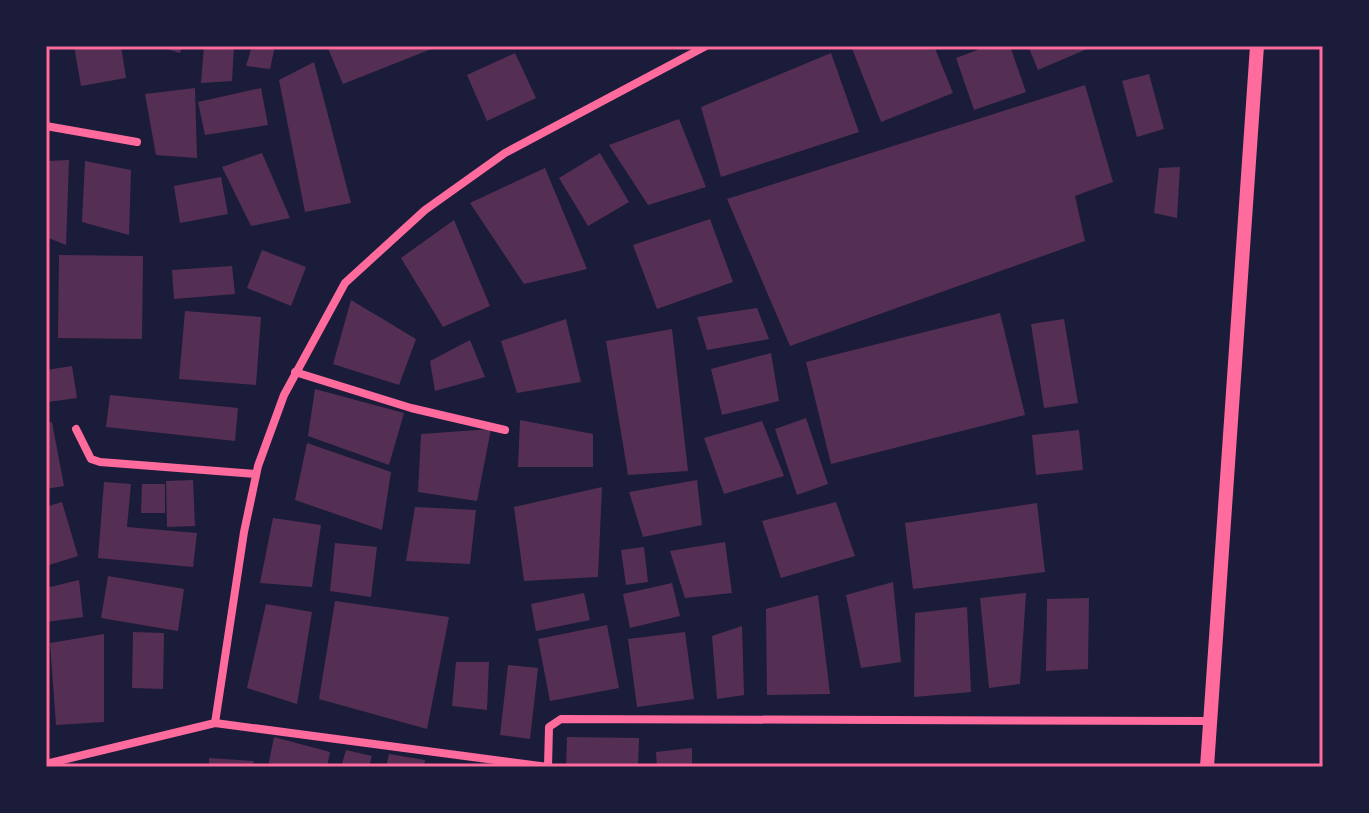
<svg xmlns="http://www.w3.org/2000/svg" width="1369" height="813" font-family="Inter,sans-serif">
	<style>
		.building { fill: #542f53 }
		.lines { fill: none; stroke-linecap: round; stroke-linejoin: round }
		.minor { stroke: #ff6b9d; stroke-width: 8 }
		.tertiary { stroke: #ff6b9d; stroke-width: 14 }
		.neatline { fill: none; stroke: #ff6b9d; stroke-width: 3 }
	</style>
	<rect width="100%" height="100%" fill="#1b1b3a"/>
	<g class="building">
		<polygon points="74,46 121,46 126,78 81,86"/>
		<polygon points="157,46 182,46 180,53"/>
		<polygon points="204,46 234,46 232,81 201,83"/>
		<polygon points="252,46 275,46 270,69 246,66"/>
		<polygon points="327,46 439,46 343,84"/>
		<polygon points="851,46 934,46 953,93 881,122"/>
		<polygon points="988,46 1010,46 1026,92 974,110 956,58"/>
		<polygon points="1028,46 1094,46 1038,70"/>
		<polygon points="515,53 536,98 487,121 467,75"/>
		<polygon points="831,53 859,132 721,177 701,107"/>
		<polygon points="314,62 351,203 305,212 279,80"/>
		<polygon points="1149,74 1164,129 1137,137 1122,81"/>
		<polygon points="1085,85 1113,182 1075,196 1085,241 790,346 727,199"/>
		<polygon points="195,88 197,158 156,155 145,94"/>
		<polygon points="261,88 268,125 205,135 198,102"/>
		<polygon points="679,119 706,187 648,205 609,145"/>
		<polygon points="262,153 290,218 251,226 222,167"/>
		<polygon points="600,153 629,202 588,226 559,178"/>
		<polygon points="69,160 66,245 46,237 46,161"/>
		<polygon points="85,161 131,170 129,235 82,222"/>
		<polygon points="1180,167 1177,218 1154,213 1159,168"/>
		<polygon points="545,168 587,269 524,284 470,203"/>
		<polygon points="221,177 228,214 180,223 174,186"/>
		<polygon points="710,219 733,282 657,309 633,245"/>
		<polygon points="454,220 490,306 443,327 401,258"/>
		<polygon points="262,250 306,267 291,306 247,288"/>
		<polygon points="59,255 143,256 142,339 58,338"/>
		<polygon points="232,266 235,294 174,299 172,270"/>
		<polygon points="351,300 416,339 399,385 333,364"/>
		<polygon points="757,308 769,339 707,350 697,317"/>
		<polygon points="185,311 261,317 256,385 179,379"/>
		<polygon points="1000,313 1025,415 831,464 806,362"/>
		<polygon points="566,319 581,382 517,393 501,341"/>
		<polygon points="1064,319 1078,403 1044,408 1031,324"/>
		<polygon points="672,329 688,471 628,475 606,341"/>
		<polygon points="470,340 485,377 435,391 430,361"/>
		<polygon points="771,353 779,401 722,415 711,369"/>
		<polygon points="72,366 77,398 48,402 46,370"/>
		<polygon points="315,389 404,413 389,465 308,436"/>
		<polygon points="110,395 238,408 235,441 106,427"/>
		<polygon points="806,418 828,484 797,495 775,429"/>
		<polygon points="520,420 593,434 593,467 518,467"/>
		<polygon points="762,421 784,476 724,494 704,438"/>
		<polygon points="52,422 64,486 46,489 46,423"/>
		<polygon points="491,429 477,501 418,492 421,434"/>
		<polygon points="1079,430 1083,470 1036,475 1032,435"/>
		<polygon points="307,443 391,472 382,530 295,500"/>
		<polygon points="193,480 195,526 167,527 166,481"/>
		<polygon points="697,480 702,525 643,537 629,492"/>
		<polygon points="104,482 131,484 127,527 197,533 193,567 98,558"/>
		<polygon points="142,484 165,484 165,513 141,513"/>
		<polygon points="602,487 598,577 524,581 514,507"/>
		<polygon points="62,502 78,556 46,566 46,507"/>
		<polygon points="836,502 855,556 781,578 762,521"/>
		<polygon points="1037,503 1045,572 913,589 905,523"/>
		<polygon points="415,507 476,510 470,564 406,561"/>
		<polygon points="273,518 321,525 312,587 260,583"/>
		<polygon points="725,542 732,593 685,598 670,551"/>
		<polygon points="335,543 377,547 371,597 330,591"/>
		<polygon points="644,547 648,582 626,585 621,550"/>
		<polygon points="108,576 184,589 178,631 101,618"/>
		<polygon points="79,580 83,617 46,622 46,588"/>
		<polygon points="893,582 901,662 861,668 846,595"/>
		<polygon points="672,583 680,616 630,628 623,594"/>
		<polygon points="584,593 590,620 536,631 531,604"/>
		<polygon points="1026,593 1020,684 989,688 980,598"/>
		<polygon points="818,595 830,694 767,695 766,609"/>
		<polygon points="1089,598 1088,669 1046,671 1047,599"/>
		<polygon points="335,601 449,617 427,729 319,699"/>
		<polygon points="266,604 312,612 297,704 247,688"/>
		<polygon points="967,607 971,692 914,697 915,613"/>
		<polygon points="607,625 619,688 550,701 538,639"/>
		<polygon points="742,626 744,695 717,699 712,636"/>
		<polygon points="133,632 164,633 163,689 132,688"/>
		<polygon points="685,632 694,699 637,707 628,639"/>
		<polygon points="104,634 104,722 56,725 50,643"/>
		<polygon points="456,662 489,662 487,710 452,706"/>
		<polygon points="508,665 538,668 530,739 500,735"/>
		<polygon points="274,737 330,752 327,767 268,767"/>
		<polygon points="567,737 639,738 638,767 566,767"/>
		<polygon points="692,748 692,767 657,767 656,752"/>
		<polygon points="346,750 372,756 369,767 341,767"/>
		<polygon points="389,754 425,760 424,767 386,767"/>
		<polygon points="209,758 254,761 252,767 209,767"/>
	</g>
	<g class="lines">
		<g class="minor">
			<polyline points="46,126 137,142"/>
			<polyline points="295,372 411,408 505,430"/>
			<polyline points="76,429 91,459 100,462 256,474"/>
			<polyline points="215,723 244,532 258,466 284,395 345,283 425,210 505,153 706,46"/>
			<polyline points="46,764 215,723 548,767"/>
			<polyline points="548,767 549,727 561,719 1210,721"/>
		</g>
		<polyline class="tertiary" points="1207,767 1257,46"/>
	</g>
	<rect width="1369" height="813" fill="none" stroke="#1b1b3a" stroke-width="96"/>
	<rect x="48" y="48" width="1273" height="717" class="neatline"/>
</svg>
